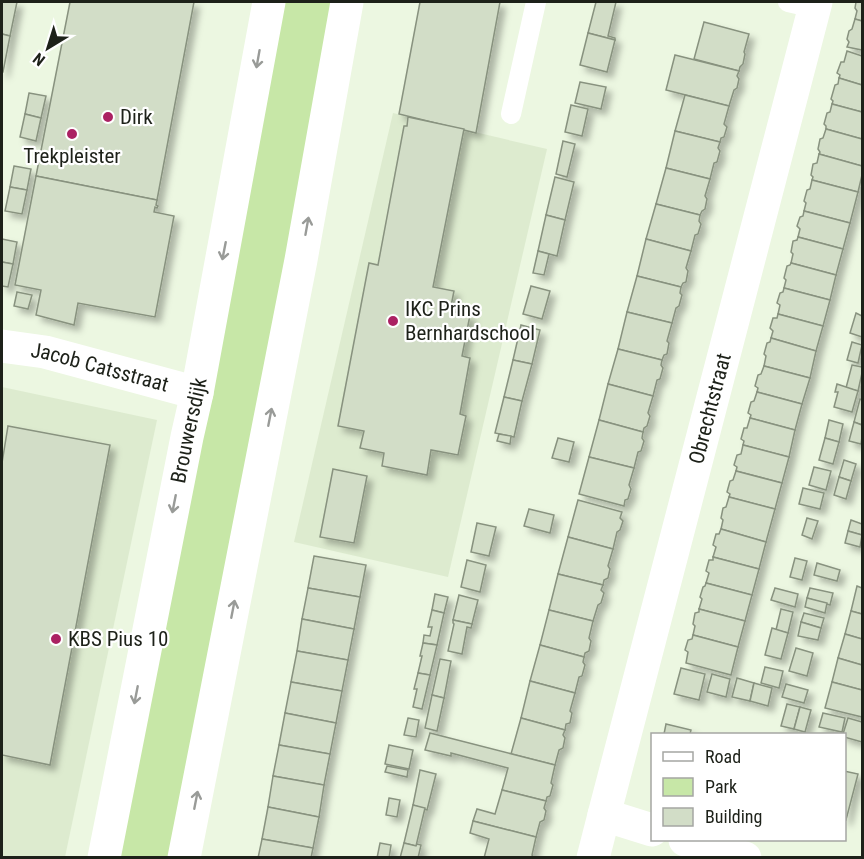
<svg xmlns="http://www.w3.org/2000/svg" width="864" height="859" font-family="'Roboto Condensed',sans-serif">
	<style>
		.built { fill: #ddebcf }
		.green { fill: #c7e7a7 }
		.building { fill: #d2ddc7; stroke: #88927f; stroke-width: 1.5; filter: url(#shadow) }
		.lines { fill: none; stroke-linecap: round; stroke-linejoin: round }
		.lane { stroke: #fff; stroke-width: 20 }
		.street { stroke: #fff; stroke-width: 33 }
		.secondary { stroke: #fff; stroke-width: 33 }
		.oneway { stroke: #999b98 }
		.poi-dot { fill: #ab2163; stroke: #fff; stroke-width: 2 }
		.labels { text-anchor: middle; stroke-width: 4.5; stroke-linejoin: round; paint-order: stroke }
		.poi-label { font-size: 21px; fill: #1d2119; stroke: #fff; text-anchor: start }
		.street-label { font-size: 21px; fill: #1d2119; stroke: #fff }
	</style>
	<defs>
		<filter id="shadow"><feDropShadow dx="5.5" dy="5.5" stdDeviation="3" flood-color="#0004"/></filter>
	</defs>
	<rect width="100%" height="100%" fill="#ecf7e1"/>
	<g class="built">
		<polygon points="393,113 547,149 448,577 294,542"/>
		<polygon points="2,387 157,420 65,857 2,858"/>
	</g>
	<polygon class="green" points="283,2 335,2 173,857 120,858"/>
	<g class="building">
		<polygon points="2,2 17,2 10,36 2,34"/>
		<polygon points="70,2 194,2 157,200 36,176"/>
		<polygon points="420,2 500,2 476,133 399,114"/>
		<polygon points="596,2 616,2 608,36 615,38 615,40 588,33"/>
		<polygon points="856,2 862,2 862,21 855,19 857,11 855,8"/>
		<polygon points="855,19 862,21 862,50 847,47 849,42 847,39 849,31 852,29"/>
		<polygon points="704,22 749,34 744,52 745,54 743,64 740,67 739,71 694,59"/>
		<polygon points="588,33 615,40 607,72 580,65"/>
		<polygon points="2,34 10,36 3,72 2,72"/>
		<polygon points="847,51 862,56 862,85 839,78 840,75 837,73 841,62 844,62"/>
		<polygon points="675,55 739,71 737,76 739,79 737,88 734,90 729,106 666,90"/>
		<polygon points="839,78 862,85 862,112 832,104 833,101 831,99 835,85 838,84"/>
		<polygon points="580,82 606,87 601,109 575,103"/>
		<polygon points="29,93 46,96 41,118 25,114"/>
		<polygon points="685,95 729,106 724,124 727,127 724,137 721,138 720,142 675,131"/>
		<polygon points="832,104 862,112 862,139 826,129 826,126 824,124 827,113 830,112"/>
		<polygon points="571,105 588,109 582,136 565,132"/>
		<polygon points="25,114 41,118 36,141 20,137"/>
		<polygon points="408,117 464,129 433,287 454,291 450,311 470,315 462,356 470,358 460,414 466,416 458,455 431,450 427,475 382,466 384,453 360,448 364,431 338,426 369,263 378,265 404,126 407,126"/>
		<polygon points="826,129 862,139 862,166 819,154 820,152 818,149 820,139 823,138"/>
		<polygon points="675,131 720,142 718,148 720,151 717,162 714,163 710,179 666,168"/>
		<polygon points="563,141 575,144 567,177 556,174"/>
		<polygon points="819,154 862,166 862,175 858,192 812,180 813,177 811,175 813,164 817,163"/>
		<polygon points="14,166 31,169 27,190 10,187"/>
		<polygon points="666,168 710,179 705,196 707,199 705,209 702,211 700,215 656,204"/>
		<polygon points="36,176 157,200 156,205 158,206 157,208 155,207 154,212 174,216 155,317 78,303 74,325 36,315 41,290 15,285"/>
		<polygon points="555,177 574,182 565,220 546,215"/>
		<polygon points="812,180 858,192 850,223 804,211 806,203 804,201 807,190 810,189"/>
		<polygon points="10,187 27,190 22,214 5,211"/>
		<polygon points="656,204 700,215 699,221 701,224 698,234 695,235 691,251 646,239"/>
		<polygon points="804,211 850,223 843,249 798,237 800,229 797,226 800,217 803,216"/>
		<polygon points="546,215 565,220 557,256 538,251"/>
		<polygon points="798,237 843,249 836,275 791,263 793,254 791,252 793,241 797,240"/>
		<polygon points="2,239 17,242 13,264 2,262"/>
		<polygon points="646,239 691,251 686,268 688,271 686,282 683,283 681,287 637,276"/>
		<polygon points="538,251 549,254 544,275 533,273"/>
		<polygon points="2,262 13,264 8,287 2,286"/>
		<polygon points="791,263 836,275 830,300 784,288 786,280 784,278 787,266 790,265"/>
		<polygon points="637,276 681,287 680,293 682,295 679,306 676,308 672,323 627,312"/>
		<polygon points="531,286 550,291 542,319 523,314"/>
		<polygon points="784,288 830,300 823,326 778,314 780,305 777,303 780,293 783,292"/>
		<polygon points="17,292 32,295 28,309 14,306"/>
		<polygon points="627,312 672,323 667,341 669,343 667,354 664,355 662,360 618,349"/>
		<polygon points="856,313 862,316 862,337 850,333"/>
		<polygon points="778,314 823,326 816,351 771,338 773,331 770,328 773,318 777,318"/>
		<polygon points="521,325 540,330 532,364 513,360"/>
		<polygon points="771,338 816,351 810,378 764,366 766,356 764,354 767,343 770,342"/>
		<polygon points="852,342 862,345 858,363 847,360"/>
		<polygon points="618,349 662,360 661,365 663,368 660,379 657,380 653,396 608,384"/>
		<polygon points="513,360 532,364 522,401 504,397"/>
		<polygon points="852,365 862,367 862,373 858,391 846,388"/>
		<polygon points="764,366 810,378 802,404 757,392 758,388 755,386 758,375 761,374"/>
		<polygon points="608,384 653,396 648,413 650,416 647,426 644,428 643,432 599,420"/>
		<polygon points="837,384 858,391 852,412 834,407 838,392 835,392"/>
		<polygon points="757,392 802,404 795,430 750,418 751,415 748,413 751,402 754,401"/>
		<polygon points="504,397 522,401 514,437 495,433"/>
		<polygon points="860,399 862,400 862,425 854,422"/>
		<polygon points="750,418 795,430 789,457 743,445 744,441 741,439 744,428 747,428"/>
		<polygon points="599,420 643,432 642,438 644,441 641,451 638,452 634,468 589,457"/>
		<polygon points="829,420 843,424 839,442 825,438"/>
		<polygon points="854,422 862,425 862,437 861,444 849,441"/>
		<polygon points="8,426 110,445 50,765 2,755 2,463"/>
		<polygon points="499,434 511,436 510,444 497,441"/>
		<polygon points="558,438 574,442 569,462 552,458"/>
		<polygon points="825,438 839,442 833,464 819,460"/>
		<polygon points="743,445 789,457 782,483 736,471 737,467 734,465 737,455 741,454"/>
		<polygon points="589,457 634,468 629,485 631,489 628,499 625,500 624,506 579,494"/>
		<polygon points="844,460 856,464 851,481 839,477"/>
		<polygon points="814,467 831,471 826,490 809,485"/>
		<polygon points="333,469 367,476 354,543 320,537"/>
		<polygon points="736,471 782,483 775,509 729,497 730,494 727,492 730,481 733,480"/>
		<polygon points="839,477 851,481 846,499 834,495"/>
		<polygon points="803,488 824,493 820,509 799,504"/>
		<polygon points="729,497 775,509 766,542 721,529 723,520 721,518 723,508 726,507"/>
		<polygon points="578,500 622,512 620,518 623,521 620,530 617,532 613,549 568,537"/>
		<polygon points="529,509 554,515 550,533 524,526"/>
		<polygon points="807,518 818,521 812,539 802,535"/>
		<polygon points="851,520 862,524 862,535 848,531"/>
		<polygon points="477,523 496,527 489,556 471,552"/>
		<polygon points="721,529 766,542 759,569 713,557 716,547 713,545 716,534 719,534"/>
		<polygon points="848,531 862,535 860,547 845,543"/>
		<polygon points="568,537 613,549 608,566 610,569 608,578 604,580 603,585 558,574"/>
		<polygon points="314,556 366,565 360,597 308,588"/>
		<polygon points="713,557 759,569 752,595 706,583 709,573 706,571 709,560 713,560"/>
		<polygon points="795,558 807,561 802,580 790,577"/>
		<polygon points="467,560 486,565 480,592 461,587"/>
		<polygon points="817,563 840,570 837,581 814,575"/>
		<polygon points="558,574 603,585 601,590 604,593 601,603 598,605 593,621 549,610"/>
		<polygon points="706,583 752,595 745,621 699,609 702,599 700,597 703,587 705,586"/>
		<polygon points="857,586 862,588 862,614 851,611"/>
		<polygon points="308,588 360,597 354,629 302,619"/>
		<polygon points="775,588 798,594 795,607 771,600"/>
		<polygon points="810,588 833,593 830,605 807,598"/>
		<polygon points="435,594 448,597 444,613 432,610"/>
		<polygon points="459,595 478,600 472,624 453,620"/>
		<polygon points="807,598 827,603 825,613 805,607"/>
		<polygon points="699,609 745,621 738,647 693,635 695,626 693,624 695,613 699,612"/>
		<polygon points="781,609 793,612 788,633 776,630"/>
		<polygon points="432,610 444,613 437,645 423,643 424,635 430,636 432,627 428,627"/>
		<polygon points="549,610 593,621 589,638 591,641 589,651 585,653 584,657 540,645"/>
		<polygon points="851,611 862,614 862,639 845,634"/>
		<polygon points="804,613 824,618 821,628 801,622"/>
		<polygon points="302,619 354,629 348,660 297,651"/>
		<polygon points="453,620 472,624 471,628 467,627 462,654 448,651 454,624 453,623"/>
		<polygon points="801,622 821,628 818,640 798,636"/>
		<polygon points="772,628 788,633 781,659 765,655"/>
		<polygon points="845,634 862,639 862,665 838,658"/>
		<polygon points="693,635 738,647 731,675 686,663 688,652 685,650 688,640 692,639"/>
		<polygon points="423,643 437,645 430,675 418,673 422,656 420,656"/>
		<polygon points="540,645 584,657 583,662 585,665 582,676 579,677 575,693 530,681"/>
		<polygon points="796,648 813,653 807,676 789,671"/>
		<polygon points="297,651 348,660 342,691 291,682"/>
		<polygon points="838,658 862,665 862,690 832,682"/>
		<polygon points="440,659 451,661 444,698 432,695"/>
		<polygon points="765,667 783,671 779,688 761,683"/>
		<polygon points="681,668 705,674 699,700 674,694"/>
		<polygon points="418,673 430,675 422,709 413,707 417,689 414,689"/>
		<polygon points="712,674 730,679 726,697 707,692"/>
		<polygon points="737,678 754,683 750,701 732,697"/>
		<polygon points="530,681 575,693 570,711 572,713 570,723 566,724 565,730 521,718"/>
		<polygon points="291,682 342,691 336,723 285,713"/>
		<polygon points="832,682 862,690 862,717 825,708"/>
		<polygon points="754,683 772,688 768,706 750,701"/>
		<polygon points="786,684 808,690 804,703 782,697"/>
		<polygon points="432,695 444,698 437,731 425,728"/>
		<polygon points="787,704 800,707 794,729 781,726"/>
		<polygon points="800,707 811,710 805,732 794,729"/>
		<polygon points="285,713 336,723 330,754 279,745"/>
		<polygon points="823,713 845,718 842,732 819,727"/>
		<polygon points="408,718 419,720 416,737 404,735"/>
		<polygon points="521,718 565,730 563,735 565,738 563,748 559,750 555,765 511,754"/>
		<polygon points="848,718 862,722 862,742 844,737 843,734"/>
		<polygon points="666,724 691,730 690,734 664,734"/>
		<polygon points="430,733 555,765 551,783 553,785 550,796 547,797 546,801 502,790 508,768 451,753 451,756 425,750"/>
		<polygon points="279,745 330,754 324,785 273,776"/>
		<polygon points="389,745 413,750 409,769 385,764"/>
		<polygon points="387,766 408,770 407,777 385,772"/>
		<polygon points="420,770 436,774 427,810 413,805"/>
		<polygon points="844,771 858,774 846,820 844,819"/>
		<polygon points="273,776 324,785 319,817 268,807"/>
		<polygon points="502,790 546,801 544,808 546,811 544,820 540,822 536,837 473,821 477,809 495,814"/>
		<polygon points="389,798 400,800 397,817 386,815"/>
		<polygon points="413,805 425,808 416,846 404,843"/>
		<polygon points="268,807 319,817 313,848 262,839"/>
		<polygon points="473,821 536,837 532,855 534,858 484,858 489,839 470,833"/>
		<polygon points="262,839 313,848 311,858 258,858"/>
		<polygon points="380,843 391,845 389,858 377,858"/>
		<polygon points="404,843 416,846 417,844 421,845 418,858 400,858"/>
	</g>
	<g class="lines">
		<g class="lane">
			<polyline points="788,2 814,8"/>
			<polyline points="511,114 536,2"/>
		</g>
		<g class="street">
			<path id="s1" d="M2,346L45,352L197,393"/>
			<path id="s2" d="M604,815L816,2"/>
			<polyline points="685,840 745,858"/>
			<polyline points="593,858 604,815 652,830"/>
		</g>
		<g class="secondary">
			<path id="s3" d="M104,858L187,437L197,393L269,2"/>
			<polyline points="184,858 301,260 347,2"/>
		</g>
	</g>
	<defs><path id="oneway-shaft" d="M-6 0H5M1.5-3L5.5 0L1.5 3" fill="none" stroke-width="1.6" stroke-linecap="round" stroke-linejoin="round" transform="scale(1.5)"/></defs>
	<g class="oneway">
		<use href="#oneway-shaft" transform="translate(258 59) rotate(100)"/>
		<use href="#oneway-shaft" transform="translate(307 226) rotate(-80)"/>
		<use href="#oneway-shaft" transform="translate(224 251) rotate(101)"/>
		<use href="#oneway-shaft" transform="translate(270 417) rotate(-79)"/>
		<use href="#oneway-shaft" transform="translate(174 504) rotate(101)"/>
		<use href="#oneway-shaft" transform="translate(233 609) rotate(-79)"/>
		<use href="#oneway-shaft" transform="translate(136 695) rotate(101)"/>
		<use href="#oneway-shaft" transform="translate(196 800) rotate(-79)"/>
	</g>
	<g class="poi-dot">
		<circle cx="108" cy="117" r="6"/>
		<circle cx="72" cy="134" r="6"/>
		<circle cx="393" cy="321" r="6"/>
		<circle cx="56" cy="639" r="6"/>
	</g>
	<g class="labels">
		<g class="poi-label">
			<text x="120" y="124">Dirk</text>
			<text x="72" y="163" text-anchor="middle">Trekpleister</text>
			<text x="405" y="316">IKC Prins<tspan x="405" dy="24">Bernhardschool</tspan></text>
			<text x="68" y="646">KBS Pius 10</text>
		</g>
		<g class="street-label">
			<text dy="7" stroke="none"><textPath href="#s1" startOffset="100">Jacob Catsstraat</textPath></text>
			<text dy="7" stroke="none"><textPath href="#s2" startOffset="420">Obrechtstraat</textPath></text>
			<text dy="7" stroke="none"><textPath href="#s3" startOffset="436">Brouwersdijk</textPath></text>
		</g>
	</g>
	<rect width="864" height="859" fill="none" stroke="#1d2119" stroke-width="6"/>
	<rect x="651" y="733" width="195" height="108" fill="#ffffff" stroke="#a5a6a3" stroke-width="1.5"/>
	<rect x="663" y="752" width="30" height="9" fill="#ffffff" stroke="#a5a6a3" stroke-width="1.5"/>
	<text x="705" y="763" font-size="18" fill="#1d2119">Road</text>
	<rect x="663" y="778" width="30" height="18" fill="#c7e7a7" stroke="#a5a6a3" stroke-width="1.5"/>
	<text x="705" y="793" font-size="18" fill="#1d2119">Park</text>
	<rect x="663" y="808" width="30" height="18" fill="#d2ddc7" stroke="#a5a6a3" stroke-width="1.5"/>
	<text x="705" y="823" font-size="18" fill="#1d2119">Building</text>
	<g transform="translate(48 48) rotate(218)" stroke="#ffffff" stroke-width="4.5" paint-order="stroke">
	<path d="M0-4.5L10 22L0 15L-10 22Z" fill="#1d2119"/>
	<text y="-9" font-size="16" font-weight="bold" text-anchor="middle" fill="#1d2119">N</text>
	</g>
</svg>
